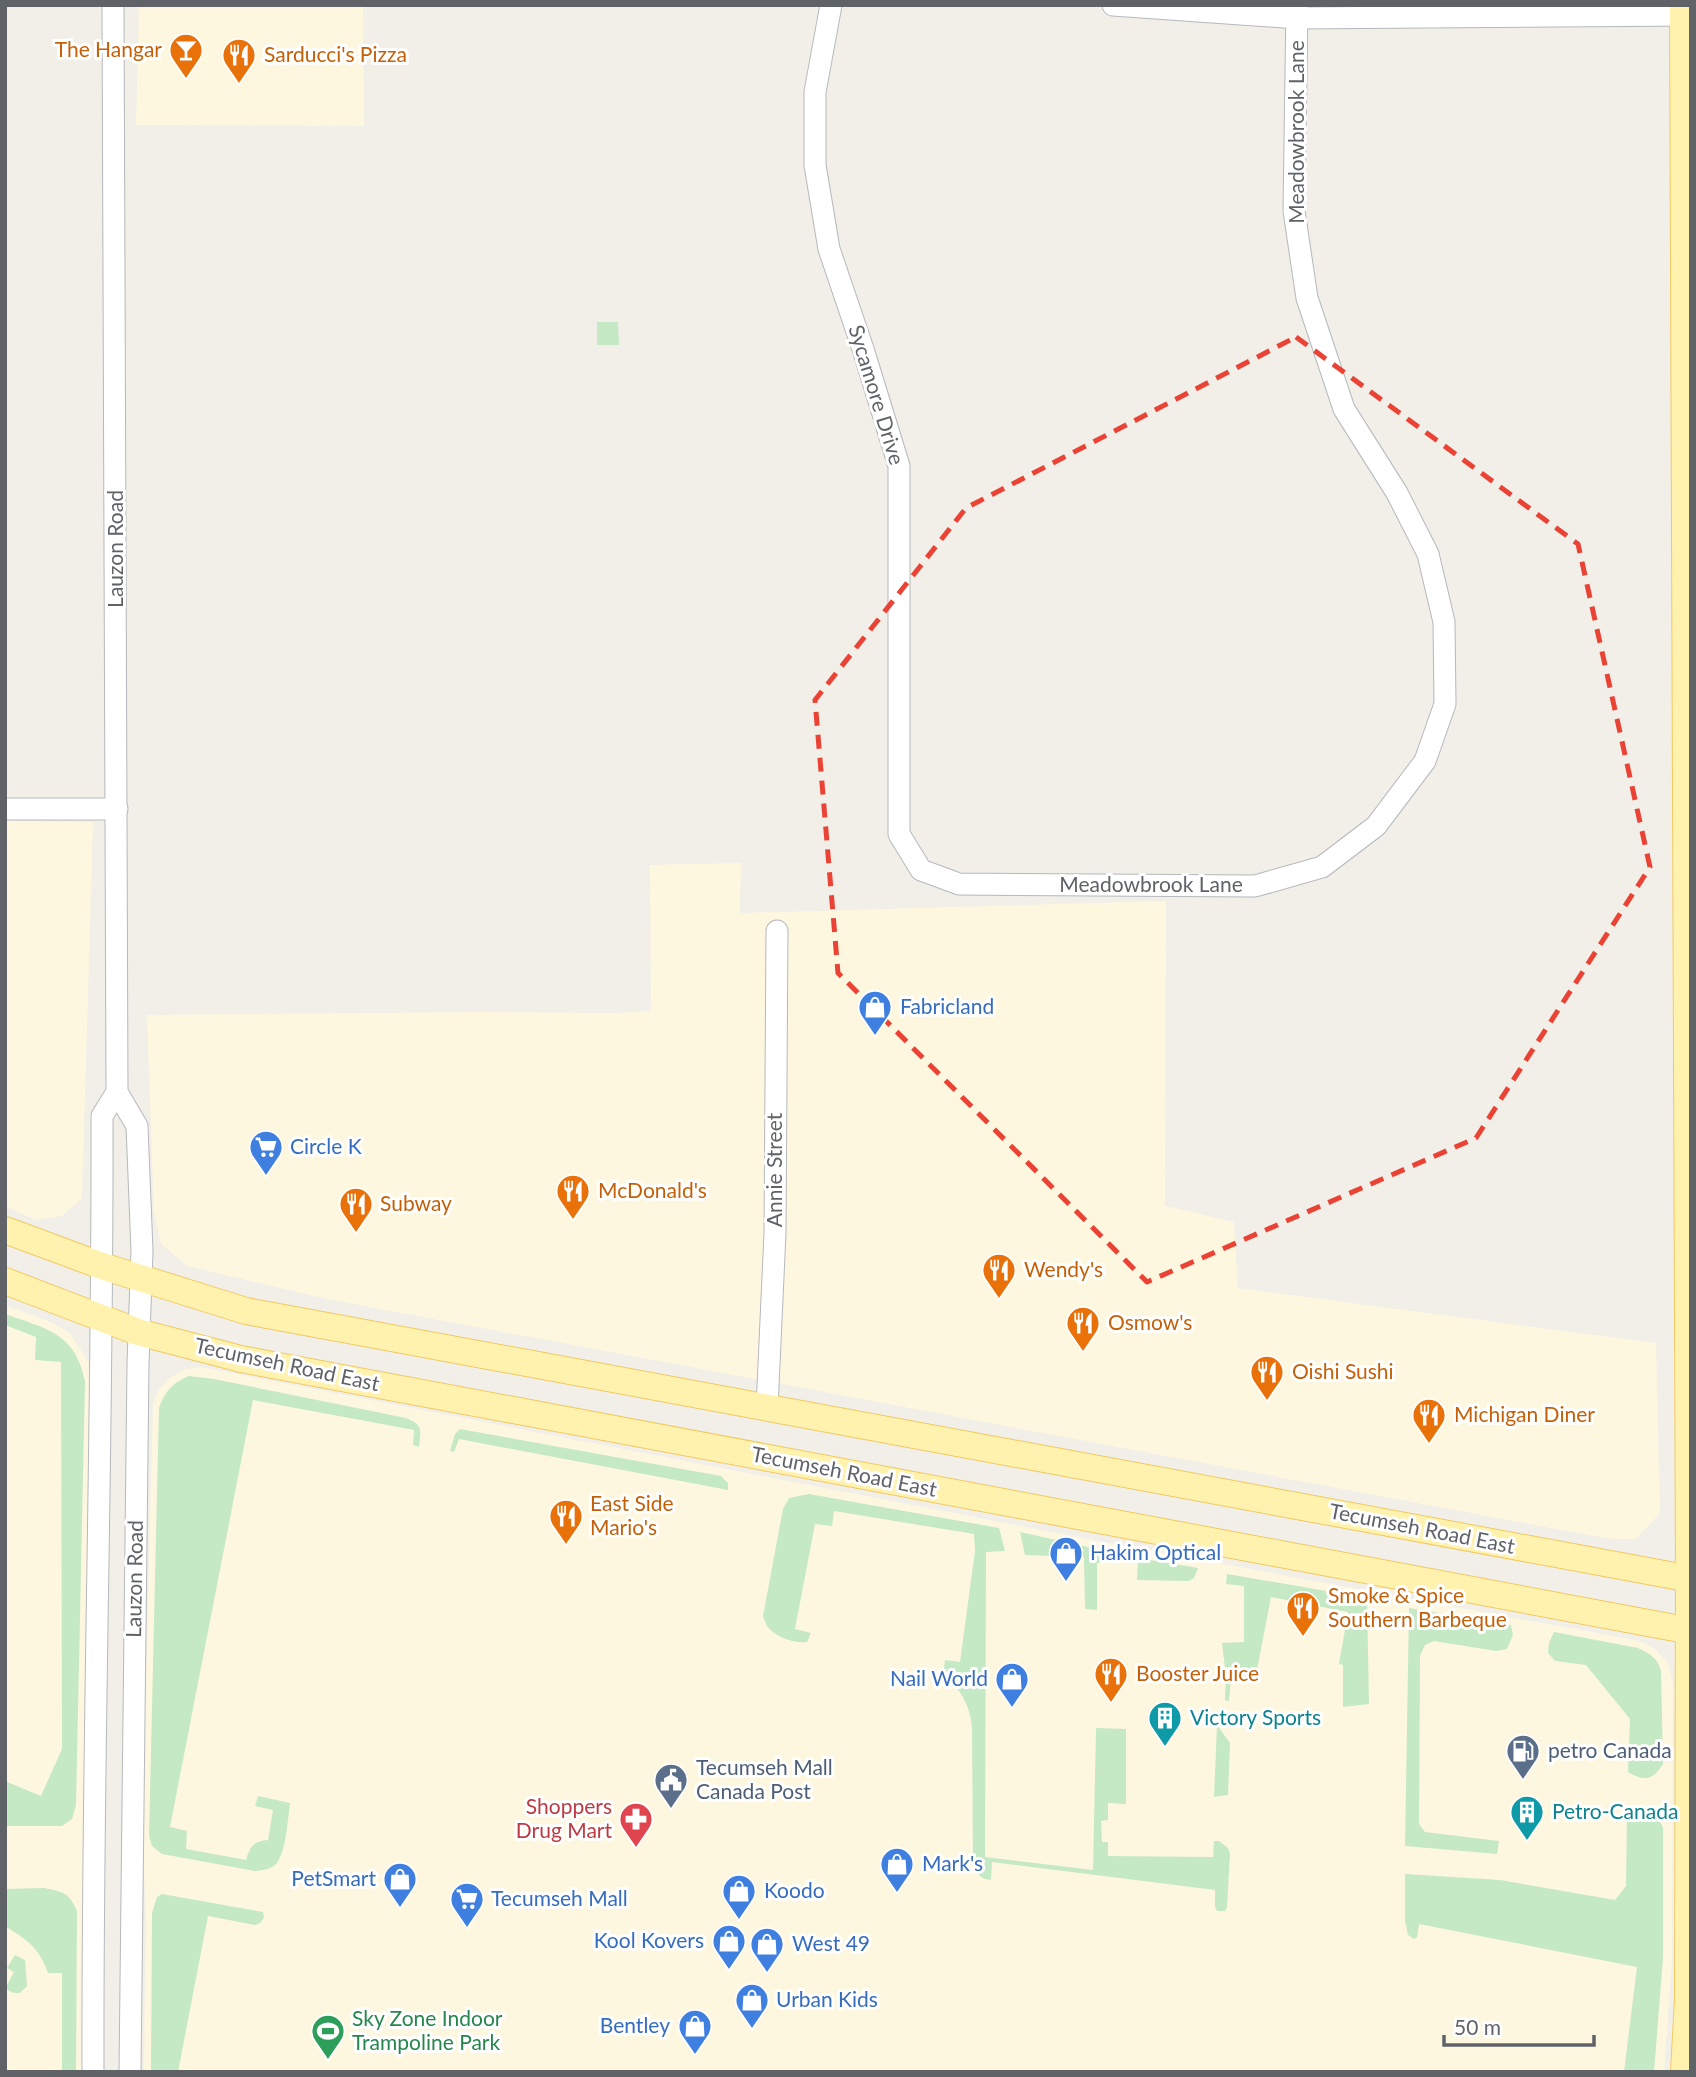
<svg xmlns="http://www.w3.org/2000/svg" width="1696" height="2077" font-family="Lato,sans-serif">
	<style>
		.commercial { fill: #fef7e0 }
		.green { fill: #c5e8c5 }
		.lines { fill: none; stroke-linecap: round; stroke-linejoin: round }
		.minor-casing { stroke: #b5b8bc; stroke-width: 23 }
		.major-casing { stroke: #f2c960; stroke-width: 28 }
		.minor { stroke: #fff; stroke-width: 21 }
		.major { stroke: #fff2af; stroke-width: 26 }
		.marked { fill: none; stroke: #ea4335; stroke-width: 5; stroke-dasharray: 14 9; stroke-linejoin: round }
		.labels { text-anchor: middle; stroke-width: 6; stroke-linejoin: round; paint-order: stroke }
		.food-label { font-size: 21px; fill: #c56008; stroke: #fff; text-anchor: start }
		.street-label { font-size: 21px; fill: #5f6368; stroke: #fff }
		.shop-label { font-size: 21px; fill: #366cbe; stroke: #fff; text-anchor: start }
		.culture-label { font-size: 21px; fill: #0d838f; stroke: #fff; text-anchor: start }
		.service-label { font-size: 21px; fill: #4e5e75; stroke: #fff; text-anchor: start }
		.health-label { font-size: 21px; fill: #be3a42; stroke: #fff; text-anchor: end }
		.leisure-label { font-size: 21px; fill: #27864d; stroke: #fff; text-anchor: start }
	</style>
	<rect width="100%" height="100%" fill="#f1efe8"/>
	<g class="commercial">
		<polygon points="139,5 363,5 364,126 136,125"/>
		<polygon points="5,821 93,822 82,1198 62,1216 36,1220 5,1206"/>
		<polygon points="741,863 740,913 1166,901 1165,1206 1234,1222 1238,1288 1656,1343 1660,1513 1636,1539 1610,1539 327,1299 188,1266 161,1244 154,1212 147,1015 483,1012 617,1013 651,1011 650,865"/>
		<polygon points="5,1305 53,1323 70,1333 89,1363 92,1379 82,2072 5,2072"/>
		<polygon points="200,1367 1109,1543 1640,1641 1654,1648 1668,1663 1673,1684 1672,1958 1664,2072 144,2072 146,1914 142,1836 153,1404 159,1390 168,1379 185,1369"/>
	</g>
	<g class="green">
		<polygon points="597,322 618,322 619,345 597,345"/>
		<path d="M5,1314C46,1329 75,1332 85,1381L76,1805L72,1819L62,1826H5V1781L41,1796L62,1749L61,1362L35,1360L36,1337L5,1325Z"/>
		<path d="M189,1376L214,1379L406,1418C423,1425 421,1429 419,1447L413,1445L414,1430L253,1400L170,1827L187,1831L186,1849L246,1860C250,1847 253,1841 268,1840L273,1810L255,1806L258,1796L290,1803C288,1818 286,1853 276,1864C270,1870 262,1870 255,1871L162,1854L152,1846L149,1836L159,1408C165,1392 172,1383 189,1376Z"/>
		<polygon points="460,1429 721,1476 728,1483 728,1490 459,1439 454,1452 450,1451 455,1434"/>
		<path d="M809,1494L999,1528L1005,1551L986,1552L985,1857L1093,1870L1096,1728L1126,1729V1804L1108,1803V1820L1101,1821L1102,1842H1108V1856L1213,1857L1214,1841H1219L1228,1848L1230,1854L1227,1907L1225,1911H1217L1215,1907V1890L992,1862L991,1880C981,1879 978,1875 973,1866L972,1727C970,1706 961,1688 943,1676L945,1660L960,1662L975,1551L974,1534L834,1511L832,1526L815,1524L795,1629L811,1633L807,1642C796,1644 775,1637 768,1627C766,1626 764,1618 763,1616L783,1509L789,1498Z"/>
		<polygon points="1020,1532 1111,1552 1110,1562 1097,1563 1097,1610 1085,1609 1084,1557 1025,1555"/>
		<polygon points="1138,1558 1198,1568 1194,1578 1189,1581 1137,1580"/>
		<polygon points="1227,1574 1367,1598 1369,1704 1343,1707 1343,1665 1339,1664 1348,1612 1271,1597 1256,1675 1231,1677 1229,1701 1225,1700 1226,1677 1222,1643 1244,1642 1244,1586 1226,1584"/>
		<polygon points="1409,1608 1511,1625 1513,1635 1507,1649 1496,1651 1434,1641 1425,1645 1420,1656 1419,1824 1425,1832 1499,1841 1497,1854 1405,1846"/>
		<path d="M1554,1632L1638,1648C1649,1653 1658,1658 1661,1671L1663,1764C1653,1780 1645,1782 1628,1772L1630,1719L1586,1665L1555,1661L1548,1653L1549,1643Z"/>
		<polygon points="1217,1725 1230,1743 1228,1795 1214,1797"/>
		<path d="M1634,1808C1649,1808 1656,1815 1663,1827V1958L1654,2072H1624L1637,1967L1419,1924L1417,1937L1414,1939L1408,1935L1405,1921V1874L1500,1880L1615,1900L1626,1886L1627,1813Z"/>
		<path d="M44,1888C63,1892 69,1892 77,1911L76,2072H62V1973H48C39,1947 27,1940 5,1926V1889Z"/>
		<polygon points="162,1894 263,1912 264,1918 260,1923 255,1925 208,1916 178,2072 151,2072 152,1913 157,1897"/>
		<path d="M15,1955L25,1960L27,1986L20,1993C14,1993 9,1993 6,1987L14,1972L7,1968Z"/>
	</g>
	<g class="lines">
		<defs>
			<g id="minor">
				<polyline points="113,5 117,1092 137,1126 142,1251 138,1364 130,2072"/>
				<polyline points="831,5 815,92 815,165 829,249 863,349 899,466 899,834 921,870 959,884 1255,886 1322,867 1376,826 1425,761 1445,704 1444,622 1428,554 1397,493 1344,409 1307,298 1294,211 1297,5"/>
				<polyline points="1113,5 1297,18 1691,15"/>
				<polyline points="5,809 117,809"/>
				<polyline points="767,1408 775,1233 777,931"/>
				<path d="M93,2072C92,1753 103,1435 102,1116L117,1092"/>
			</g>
			<g id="major">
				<polyline points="1683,5 1689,1579 1688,1999 1684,2072"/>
				<polyline points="5,1230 102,1266 246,1311 1691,1579"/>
				<polyline points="5,1281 138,1332 241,1359 1691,1631"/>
			</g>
		</defs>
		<use href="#minor" class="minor-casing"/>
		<use href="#major" class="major-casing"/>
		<use href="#minor" class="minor"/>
		<use href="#major" class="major"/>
	</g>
	<path class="marked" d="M1296,337L1578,544L1650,867L1476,1138L1147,1282L838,973L815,700L966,508Z"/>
	<defs>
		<symbol id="bar-pin" viewBox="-11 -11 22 30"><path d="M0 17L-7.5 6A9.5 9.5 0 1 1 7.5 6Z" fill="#e8710a" stroke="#fff"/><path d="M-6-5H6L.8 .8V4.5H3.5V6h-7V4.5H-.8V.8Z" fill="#fff"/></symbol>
		<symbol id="restaurant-pin" viewBox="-11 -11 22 30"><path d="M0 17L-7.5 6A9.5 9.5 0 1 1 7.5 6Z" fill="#e8710a" stroke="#fff"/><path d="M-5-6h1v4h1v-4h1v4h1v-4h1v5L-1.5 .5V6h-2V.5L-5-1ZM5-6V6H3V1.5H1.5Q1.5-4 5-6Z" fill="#fff"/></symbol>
		<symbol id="shop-pin" viewBox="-11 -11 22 30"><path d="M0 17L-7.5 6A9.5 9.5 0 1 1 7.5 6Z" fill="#3f7fe0" stroke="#fff"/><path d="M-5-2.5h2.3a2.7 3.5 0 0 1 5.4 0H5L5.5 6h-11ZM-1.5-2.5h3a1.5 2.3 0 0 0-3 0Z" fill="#fff"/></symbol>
		<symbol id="supermarket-pin" viewBox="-11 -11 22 30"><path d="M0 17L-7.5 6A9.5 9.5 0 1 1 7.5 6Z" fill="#3f7fe0" stroke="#fff"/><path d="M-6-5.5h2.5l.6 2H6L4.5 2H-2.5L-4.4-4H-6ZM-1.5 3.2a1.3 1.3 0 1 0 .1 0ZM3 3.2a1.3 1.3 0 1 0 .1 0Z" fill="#fff"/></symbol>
		<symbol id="building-pin" viewBox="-11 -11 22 30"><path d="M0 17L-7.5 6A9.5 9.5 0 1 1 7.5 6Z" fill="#0f9aa8" stroke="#fff"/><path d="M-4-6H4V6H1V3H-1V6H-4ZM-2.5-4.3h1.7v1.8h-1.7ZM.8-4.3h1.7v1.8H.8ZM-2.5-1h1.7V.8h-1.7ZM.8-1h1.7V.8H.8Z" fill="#fff"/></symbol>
		<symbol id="fuel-pin" viewBox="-11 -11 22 30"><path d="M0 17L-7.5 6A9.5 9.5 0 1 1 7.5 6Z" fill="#5c6f8a" stroke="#fff"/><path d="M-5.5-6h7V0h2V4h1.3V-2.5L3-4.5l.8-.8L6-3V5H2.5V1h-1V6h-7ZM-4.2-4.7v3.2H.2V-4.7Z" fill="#fff"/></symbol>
		<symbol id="civic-pin" viewBox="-11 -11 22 30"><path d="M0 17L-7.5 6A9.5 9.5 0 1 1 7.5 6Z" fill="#5c6f8a" stroke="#fff"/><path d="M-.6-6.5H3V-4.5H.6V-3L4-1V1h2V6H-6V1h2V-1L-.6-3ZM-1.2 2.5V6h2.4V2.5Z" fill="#fff"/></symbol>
		<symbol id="pharmacy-pin" viewBox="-11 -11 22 30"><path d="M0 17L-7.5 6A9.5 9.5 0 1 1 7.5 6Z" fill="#e0444e" stroke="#fff"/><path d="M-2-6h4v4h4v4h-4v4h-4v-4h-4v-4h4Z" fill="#fff"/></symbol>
		<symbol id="stadium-pin" viewBox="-11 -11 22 30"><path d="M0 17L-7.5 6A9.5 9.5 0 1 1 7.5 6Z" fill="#2e9e5b" stroke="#fff"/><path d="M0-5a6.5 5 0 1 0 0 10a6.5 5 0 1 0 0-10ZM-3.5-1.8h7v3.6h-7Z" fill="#fff"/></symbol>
	</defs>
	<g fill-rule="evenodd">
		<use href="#bar-pin" x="167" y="31" width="38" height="52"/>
		<use href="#restaurant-pin" x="220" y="36" width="38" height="52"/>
		<use href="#shop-pin" x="856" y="988" width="38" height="52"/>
		<use href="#supermarket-pin" x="247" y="1128" width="38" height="52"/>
		<use href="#restaurant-pin" x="554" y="1172" width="38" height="52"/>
		<use href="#restaurant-pin" x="337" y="1185" width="38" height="52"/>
		<use href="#restaurant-pin" x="980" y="1251" width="38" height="52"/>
		<use href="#restaurant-pin" x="1064" y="1304" width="38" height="52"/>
		<use href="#restaurant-pin" x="1248" y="1353" width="38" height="52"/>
		<use href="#restaurant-pin" x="1410" y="1396" width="38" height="52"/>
		<use href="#restaurant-pin" x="547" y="1497" width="38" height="52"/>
		<use href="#shop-pin" x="1047" y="1534" width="38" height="52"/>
		<use href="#restaurant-pin" x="1284" y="1589" width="38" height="52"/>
		<use href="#restaurant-pin" x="1092" y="1655" width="38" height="52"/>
		<use href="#shop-pin" x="993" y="1660" width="38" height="52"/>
		<use href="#building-pin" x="1146" y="1699" width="38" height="52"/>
		<use href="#fuel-pin" x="1504" y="1732" width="38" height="52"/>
		<use href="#civic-pin" x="652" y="1761" width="38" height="52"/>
		<use href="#building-pin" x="1508" y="1793" width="38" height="52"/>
		<use href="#pharmacy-pin" x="617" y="1800" width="38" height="52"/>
		<use href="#shop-pin" x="878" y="1845" width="38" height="52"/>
		<use href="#shop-pin" x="381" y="1860" width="38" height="52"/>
		<use href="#shop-pin" x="720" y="1872" width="38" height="52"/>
		<use href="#supermarket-pin" x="448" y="1880" width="38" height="52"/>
		<use href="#shop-pin" x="710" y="1922" width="38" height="52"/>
		<use href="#shop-pin" x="748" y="1925" width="38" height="52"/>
		<use href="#shop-pin" x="733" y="1981" width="38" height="52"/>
		<use href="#shop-pin" x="676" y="2007" width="38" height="52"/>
		<use href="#stadium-pin" x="309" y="2012" width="38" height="52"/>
	</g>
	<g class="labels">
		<g class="food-label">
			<text x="162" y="57" text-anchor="end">The Hangar</text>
			<text x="264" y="62">Sarducci's Pizza</text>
			<text x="598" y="1198">McDonald's</text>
			<text x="380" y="1211">Subway</text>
			<text x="1024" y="1277">Wendy's</text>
			<text x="1108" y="1330">Osmow's</text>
			<text x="1292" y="1379">Oishi Sushi</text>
			<text x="1454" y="1422">Michigan Diner</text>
			<text x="590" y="1511">East Side<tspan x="590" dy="24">Mario's</tspan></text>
			<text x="1328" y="1603">Smoke &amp; Spice<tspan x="1328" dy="24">Southern Barbeque</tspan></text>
			<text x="1136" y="1681">Booster Juice</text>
		</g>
		<g class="street-label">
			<text transform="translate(1297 132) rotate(-90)" y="7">Meadowbrook Lane</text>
			<text transform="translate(876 395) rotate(73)" y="7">Sycamore Drive</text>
			<text transform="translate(116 549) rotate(-90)" y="7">Lauzon Road</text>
			<text x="1151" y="892">Meadowbrook Lane</text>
			<text transform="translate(775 1170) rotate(-90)" y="7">Annie Street</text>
			<text transform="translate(287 1365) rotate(12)" y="7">Tecumseh Road East</text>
			<text transform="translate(844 1472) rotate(11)" y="7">Tecumseh Road East</text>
			<text transform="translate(1422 1529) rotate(11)" y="7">Tecumseh Road East</text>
			<text transform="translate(135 1579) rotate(-89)" y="7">Lauzon Road</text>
		</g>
		<g class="shop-label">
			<text x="900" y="1014">Fabricland</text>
			<text x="290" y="1154">Circle K</text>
			<text x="1090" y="1560">Hakim Optical</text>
			<text x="988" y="1686" text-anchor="end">Nail World</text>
			<text x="922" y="1871">Mark's</text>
			<text x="376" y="1886" text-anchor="end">PetSmart</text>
			<text x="764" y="1898">Koodo</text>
			<text x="491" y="1906">Tecumseh Mall</text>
			<text x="704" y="1948" text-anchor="end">Kool Kovers</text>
			<text x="792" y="1951">West 49</text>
			<text x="776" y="2007">Urban Kids</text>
			<text x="670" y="2033" text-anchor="end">Bentley</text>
		</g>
		<g class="culture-label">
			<text x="1190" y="1725">Victory Sports</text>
			<text x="1552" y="1819">Petro-Canada</text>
		</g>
		<g class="service-label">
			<text x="1548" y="1758">petro Canada</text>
			<text x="696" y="1775">Tecumseh Mall<tspan x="696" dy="24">Canada Post</tspan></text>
		</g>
		<g class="health-label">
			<text x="612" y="1814">Shoppers<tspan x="612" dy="24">Drug Mart</tspan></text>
		</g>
		<g class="leisure-label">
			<text x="352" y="2026">Sky Zone Indoor<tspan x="352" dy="24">Trampoline Park</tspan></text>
		</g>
	</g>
	<rect width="1696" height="2077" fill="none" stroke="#5f6368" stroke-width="14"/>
	<path d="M1444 2035v10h150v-10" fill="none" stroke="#5f6368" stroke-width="3.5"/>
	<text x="1454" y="2035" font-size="21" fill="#5f6368" stroke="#ffffff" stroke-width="5" paint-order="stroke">50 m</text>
</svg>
